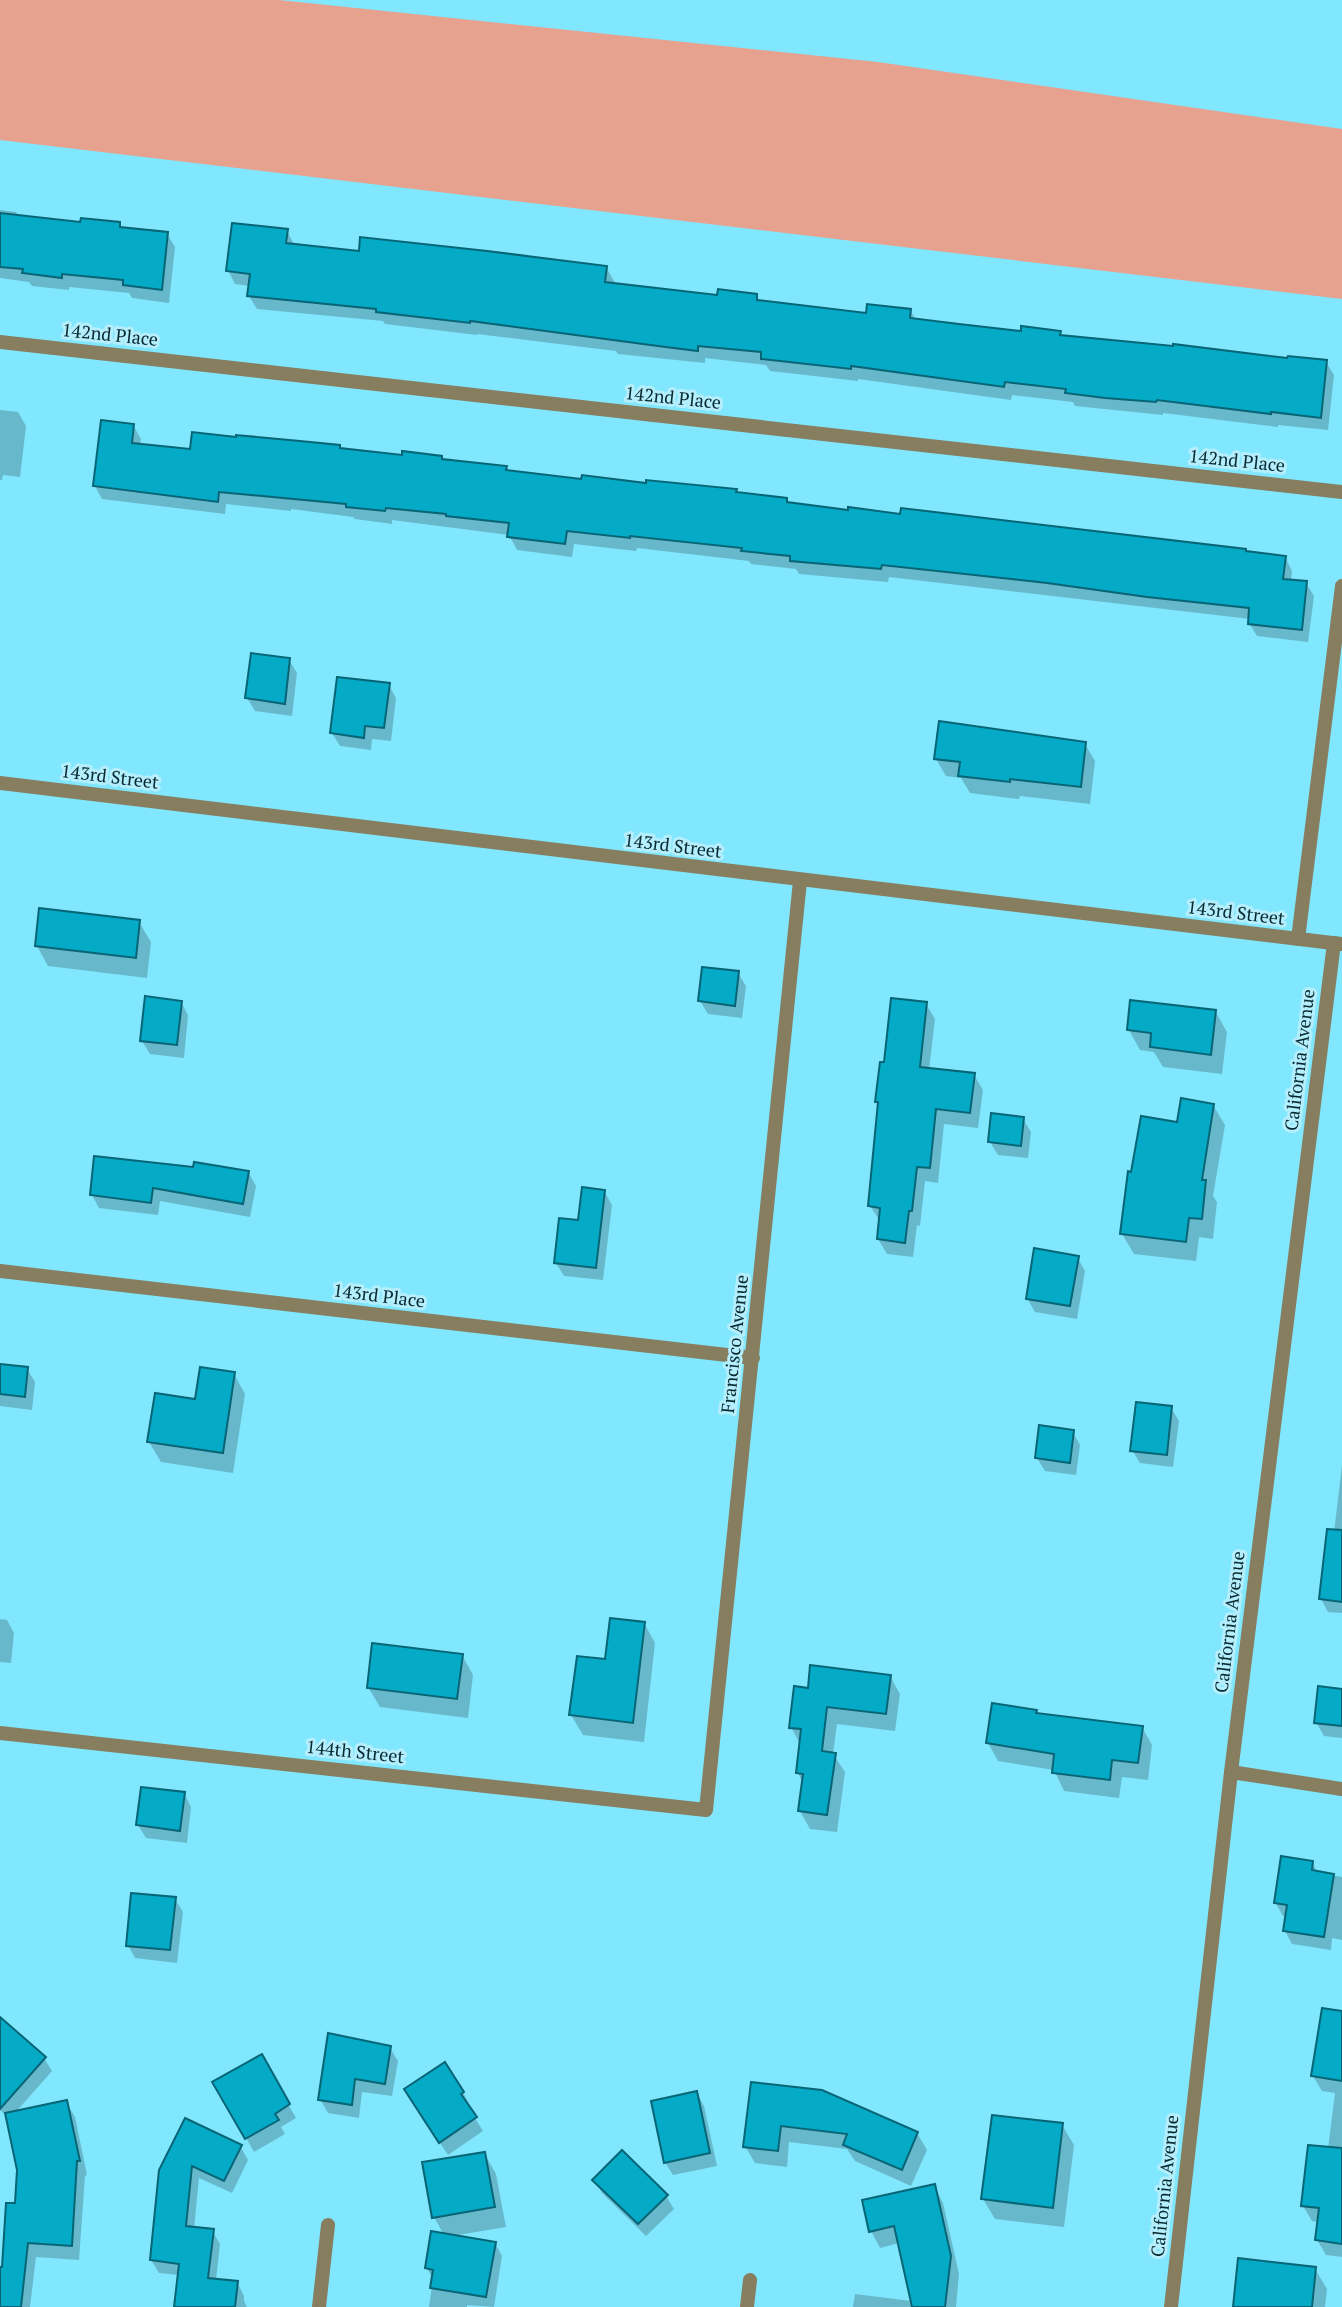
<svg xmlns="http://www.w3.org/2000/svg" width="1342" height="2307" font-family="'PT Serif',serif">
	<style>
		.green { fill: #e6a18f }
		.shadow { fill: #0003 }
		.building { fill: #05aac6; stroke: #086576; stroke-width: 2 }
		.lines { fill: none; stroke-linecap: round; stroke-linejoin: round }
		.minor { stroke: #867e5f; stroke-width: 14 }
		.labels { text-anchor: middle; stroke-width: 6; stroke-linejoin: round; paint-order: stroke }
		.street-label { font-size: 18px; fill: #072a31; stroke: #b5eefc }
	</style>
	<rect width="100%" height="100%" fill="#81e7fe"/>
	<polygon class="green" points="0,0 279,0 878,62 1342,129 1342,299 0,140"/>
	<g class="shadow">
		<polygon points="0,210 16,212 19,217 82,223 119,224 122,229 167,234 175,247 169,303 132,298 129,293 69,287 69,290 32,286 29,282 0,278"/>
		<polygon points="287,231 294,244 360,253 606,267 614,281 613,285 719,297 756,296 760,302 867,315 910,310 916,320 1022,333 1060,332 1062,337 1289,360 1326,362 1334,375 1328,430 1278,425 1278,427 1163,413 1163,415 1114,410 1075,406 1073,402 1012,395 1011,400 858,379 858,381 770,371 766,365 705,358 705,363 618,354 616,351 477,334 477,335 385,324 383,321 257,309 249,296 250,286 235,284 228,270"/>
		<polygon points="0,410 18,412 26,426 20,477 3,475 2,480 0,480"/>
		<polygon points="133,425 141,439 140,445 192,451 341,450 506,467 508,472 583,481 737,494 786,500 789,505 1285,557 1292,571 1291,581 1306,583 1314,596 1308,642 1257,636 1249,623 1250,619 889,577 888,582 799,574 796,569 751,564 749,561 637,548 636,551 574,544 572,557 517,550 509,535 392,520 392,524 355,519 353,517 291,509 291,511 226,504 225,514 102,499 95,486"/>
		<polygon points="289,660 297,673 292,716 255,711 247,698"/>
		<polygon points="389,685 396,698 391,741 372,739 371,750 340,746 332,733"/>
		<polygon points="1085,744 1095,761 1090,804 1020,796 1019,799 970,793 961,778 946,776 936,759"/>
		<polygon points="139,922 151,942 147,978 48,966 37,946"/>
		<polygon points="738,973 746,986 742,1018 708,1014 700,1001"/>
		<polygon points="181,1002 188,1015 184,1058 150,1054 142,1041"/>
		<polygon points="926,1004 935,1019 929,1070 974,1075 983,1090 978,1128 944,1124 938,1183 925,1181 920,1226 917,1225 913,1257 887,1254 878,1239 880,1221 870,1206 880,1106 877,1101 886,1064"/>
		<polygon points="1215,1011 1227,1032 1222,1074 1163,1067 1154,1052 1140,1050 1129,1030"/>
		<polygon points="1213,1105 1225,1125 1213,1196 1217,1202 1213,1239 1199,1237 1196,1261 1134,1254 1122,1234 1132,1173 1178,1124"/>
		<polygon points="1023,1119 1031,1132 1028,1158 998,1155 990,1142"/>
		<polygon points="195,1169 248,1172 256,1186 250,1217 160,1201 158,1215 99,1208 92,1195"/>
		<polygon points="604,1191 612,1205 603,1280 564,1276 556,1263 580,1222"/>
		<polygon points="1077,1257 1085,1271 1077,1319 1035,1312 1027,1298"/>
		<polygon points="0,1366 27,1369 35,1382 32,1410 0,1406"/>
		<polygon points="234,1374 245,1394 233,1473 161,1462 149,1442"/>
		<polygon points="1171,1408 1179,1421 1173,1467 1140,1463 1132,1450"/>
		<polygon points="1073,1432 1080,1445 1076,1475 1045,1471 1037,1458"/>
		<polygon points="1342,1465 1342,1613 1328,1612 1321,1599 1330,1566"/>
		<polygon points="0,1619 7,1620 14,1633 11,1663 0,1662"/>
		<polygon points="644,1623 655,1643 644,1742 583,1735 571,1715"/>
		<polygon points="462,1655 473,1675 468,1718 380,1707 368,1687"/>
		<polygon points="890,1676 900,1694 895,1731 837,1724 833,1754 845,1772 837,1832 810,1829 800,1811 803,1783 798,1773 801,1746 791,1727 809,1690"/>
		<polygon points="1342,1691 1342,1738 1324,1736 1316,1722"/>
		<polygon points="1036,1711 1038,1715 1142,1727 1152,1745 1148,1780 1122,1777 1119,1798 1064,1791 1054,1770 998,1761 988,1743"/>
		<polygon points="184,1793 191,1807 187,1843 146,1838 138,1825"/>
		<polygon points="1312,1862 1318,1873 1342,1877 1342,1940 1332,1938 1331,1950 1292,1944 1285,1931 1287,1916 1283,1916 1275,1902"/>
		<polygon points="175,1899 183,1912 177,1963 135,1958 128,1945"/>
		<polygon points="1342,2013 1342,2257 1326,2255 1317,2240 1319,2222 1312,2221 1303,2206 1328,2149 1335,2093 1322,2091 1313,2076"/>
		<polygon points="0,2019 44,2058 52,2071 15,2113 66,2102 75,2117 87,2175 85,2176 79,2260 36,2257 30,2307 0,2307 0,2269 4,2269 17,2205 19,2170 7,2116 0,2110"/>
		<polygon points="390,2048 398,2061 392,2096 362,2092 359,2118 328,2113 320,2099"/>
		<polygon points="261,2056 296,2118 281,2127 285,2134 254,2152 215,2082"/>
		<polygon points="752,2084 917,2133 927,2150 911,2186 855,2161 847,2149 789,2142 787,2167 755,2163 745,2146"/>
		<polygon points="463,2092 470,2106 468,2107 483,2131 448,2155 413,2103"/>
		<polygon points="697,2093 704,2106 717,2166 673,2175 665,2162"/>
		<polygon points="1062,2125 1074,2145 1064,2227 995,2219 983,2199"/>
		<polygon points="240,2146 248,2160 232,2193 199,2178 194,2229 212,2230 220,2244 216,2280 237,2282 244,2296 244,2301 247,2307 176,2307 179,2275 159,2273 151,2260 161,2170"/>
		<polygon points="484,2153 496,2174 506,2227 452,2236 495,2243 502,2256 494,2307 467,2305 467,2307 429,2307 433,2279 427,2268 444,2235 434,2217"/>
		<polygon points="595,2180 666,2196 674,2209 646,2236 602,2193"/>
		<polygon points="934,2186 943,2203 959,2274 956,2307 853,2307 855,2294 912,2301 899,2243 880,2248 871,2231"/>
		<polygon points="1315,2269 1327,2289 1325,2307 1234,2307"/>
	</g>
	<g class="building">
		<polygon points="0,213 80,222 81,218 120,222 120,227 168,232 162,290 123,285 123,280 62,274 62,278 22,273 23,269 0,267"/>
		<polygon points="232,223 288,229 286,243 359,251 360,237 487,251 607,266 605,282 717,295 718,289 757,294 757,300 866,313 867,304 911,309 910,318 959,324 1021,331 1021,326 1061,331 1060,335 1173,346 1173,344 1287,358 1288,356 1327,360 1321,418 1271,412 1271,414 1157,400 1156,402 1105,398 1065,393 1066,389 1005,382 1004,387 851,366 851,369 761,359 761,352 698,346 698,351 658,346 470,321 470,323 376,312 376,309 247,296 250,274 226,271"/>
		<polygon points="101,420 134,424 132,443 190,449 192,432 236,437 236,435 300,441 340,445 340,448 402,455 402,451 442,456 442,459 507,466 506,470 581,479 582,475 646,483 646,480 737,489 736,492 787,498 787,502 848,510 848,507 900,514 901,508 1246,549 1246,551 1286,556 1283,579 1307,581 1302,630 1248,624 1249,608 1147,597 1047,583 882,565 881,569 790,561 790,556 741,551 742,548 630,536 630,538 567,531 565,544 507,537 509,523 446,516 446,514 386,508 385,511 346,507 346,504 219,492 218,502 93,486"/>
		<polygon points="251,653 290,658 285,704 245,698"/>
		<polygon points="337,677 390,683 384,728 365,726 364,738 330,733"/>
		<polygon points="939,721 1086,742 1081,787 1010,779 1010,782 958,776 960,762 934,759"/>
		<polygon points="39,908 140,920 136,958 35,946"/>
		<polygon points="702,967 739,971 735,1006 698,1001"/>
		<polygon points="145,996 182,1001 177,1045 140,1041"/>
		<polygon points="891,998 927,1002 920,1067 975,1073 970,1113 936,1109 930,1168 917,1167 912,1211 909,1211 905,1243 877,1239 880,1208 868,1206 878,1102 875,1102 880,1062 884,1062"/>
		<polygon points="1130,1000 1216,1010 1211,1055 1150,1047 1151,1033 1127,1030"/>
		<polygon points="1181,1098 1214,1104 1202,1180 1206,1180 1202,1219 1189,1218 1186,1242 1120,1234 1128,1171 1131,1172 1141,1116 1177,1122"/>
		<polygon points="991,1113 1024,1117 1021,1146 988,1142"/>
		<polygon points="94,1156 193,1167 194,1162 249,1171 243,1204 153,1188 151,1203 90,1195"/>
		<polygon points="582,1187 605,1190 596,1268 554,1263 559,1218 578,1220"/>
		<polygon points="1034,1248 1079,1256 1070,1306 1026,1299"/>
		<polygon points="0,1364 28,1367 25,1397 0,1394"/>
		<polygon points="200,1367 235,1372 223,1453 147,1442 155,1393 195,1399"/>
		<polygon points="1136,1402 1172,1406 1167,1455 1130,1451"/>
		<polygon points="1039,1425 1074,1430 1070,1463 1035,1458"/>
		<polygon points="1327,1529 1342,1530 1342,1602 1319,1599"/>
		<polygon points="610,1618 645,1622 633,1723 569,1715 577,1656 605,1659"/>
		<polygon points="372,1643 463,1654 457,1699 367,1688"/>
		<polygon points="810,1665 891,1675 886,1714 827,1707 822,1751 836,1753 827,1815 798,1811 803,1774 796,1773 801,1729 789,1728 794,1686 808,1688"/>
		<polygon points="1318,1686 1342,1689 1342,1726 1314,1723"/>
		<polygon points="992,1703 1037,1710 1036,1713 1143,1726 1138,1763 1112,1760 1110,1780 1052,1773 1054,1754 986,1743"/>
		<polygon points="141,1787 185,1792 180,1831 136,1825"/>
		<polygon points="1281,1856 1313,1861 1312,1870 1334,1874 1324,1937 1283,1931 1287,1905 1274,1903"/>
		<polygon points="131,1893 176,1897 170,1950 126,1946"/>
		<polygon points="1322,2008 1342,2011 1342,2081 1311,2076"/>
		<polygon points="0,2017 46,2057 0,2109"/>
		<polygon points="328,2033 391,2046 385,2084 355,2079 352,2105 318,2100"/>
		<polygon points="262,2054 290,2104 275,2114 279,2120 245,2139 212,2082"/>
		<polygon points="445,2062 464,2092 461,2094 477,2117 439,2143 404,2089"/>
		<polygon points="751,2082 822,2090 918,2132 902,2170 843,2145 847,2134 781,2126 778,2151 743,2147"/>
		<polygon points="697,2091 710,2153 664,2163 651,2101"/>
		<polygon points="67,2100 80,2161 77,2161 72,2246 28,2243 21,2307 0,2307 0,2267 2,2267 6,2203 15,2203 17,2170 5,2113"/>
		<polygon points="992,2115 1063,2123 1053,2208 981,2199"/>
		<polygon points="185,2118 242,2145 224,2181 192,2166 186,2226 214,2229 208,2278 238,2281 235,2307 174,2307 179,2264 150,2260 159,2170"/>
		<polygon points="1308,2145 1342,2148 1342,2244 1315,2240 1319,2208 1301,2206"/>
		<polygon points="622,2150 668,2195 638,2224 592,2180"/>
		<polygon points="485,2152 495,2207 432,2218 422,2162"/>
		<polygon points="935,2184 951,2256 945,2307 912,2307 894,2226 869,2232 862,2200"/>
		<polygon points="431,2231 496,2242 486,2297 430,2288 433,2270 425,2268"/>
		<polygon points="1238,2258 1316,2267 1312,2307 1233,2307"/>
	</g>
	<g class="lines">
		<g class="minor">
			<polyline points="0,342 1342,492"/>
			<polyline points="0,783 1341,944"/>
			<polyline points="1298,939 1342,586"/>
			<polyline points="0,1271 753,1358"/>
			<polyline points="0,1733 706,1810 800,881"/>
			<polyline points="1231,1772 1342,1789"/>
			<polyline points="319,2307 328,2225"/>
			<polyline points="747,2307 750,2280"/>
			<polyline points="1171,2307 1231,1772 1334,943"/>
		</g>
	</g>
	<g class="labels">
		<g class="street-label">
			<text transform="translate(110 335) rotate(6)" y="6">142nd Place</text>
			<text transform="translate(673 398) rotate(6)" y="6">142nd Place</text>
			<text transform="translate(1237 461) rotate(6)" y="6">142nd Place</text>
			<text transform="translate(110 777) rotate(7)" y="6">143rd Street</text>
			<text transform="translate(673 846) rotate(7)" y="6">143rd Street</text>
			<text transform="translate(1236 913) rotate(7)" y="6">143rd Street</text>
			<text transform="translate(1300 1060) rotate(-83)" y="6">California Avenue</text>
			<text transform="translate(379 1296) rotate(7)" y="6">143rd Place</text>
			<text transform="translate(735 1344) rotate(-84)" y="6">Francisco Avenue</text>
			<text transform="translate(1230 1622) rotate(-83)" y="6">California Avenue</text>
			<text transform="translate(355 1752) rotate(6)" y="6">144th Street</text>
			<text transform="translate(1165 2186) rotate(-84)" y="6">California Avenue</text>
		</g>
	</g>
</svg>
